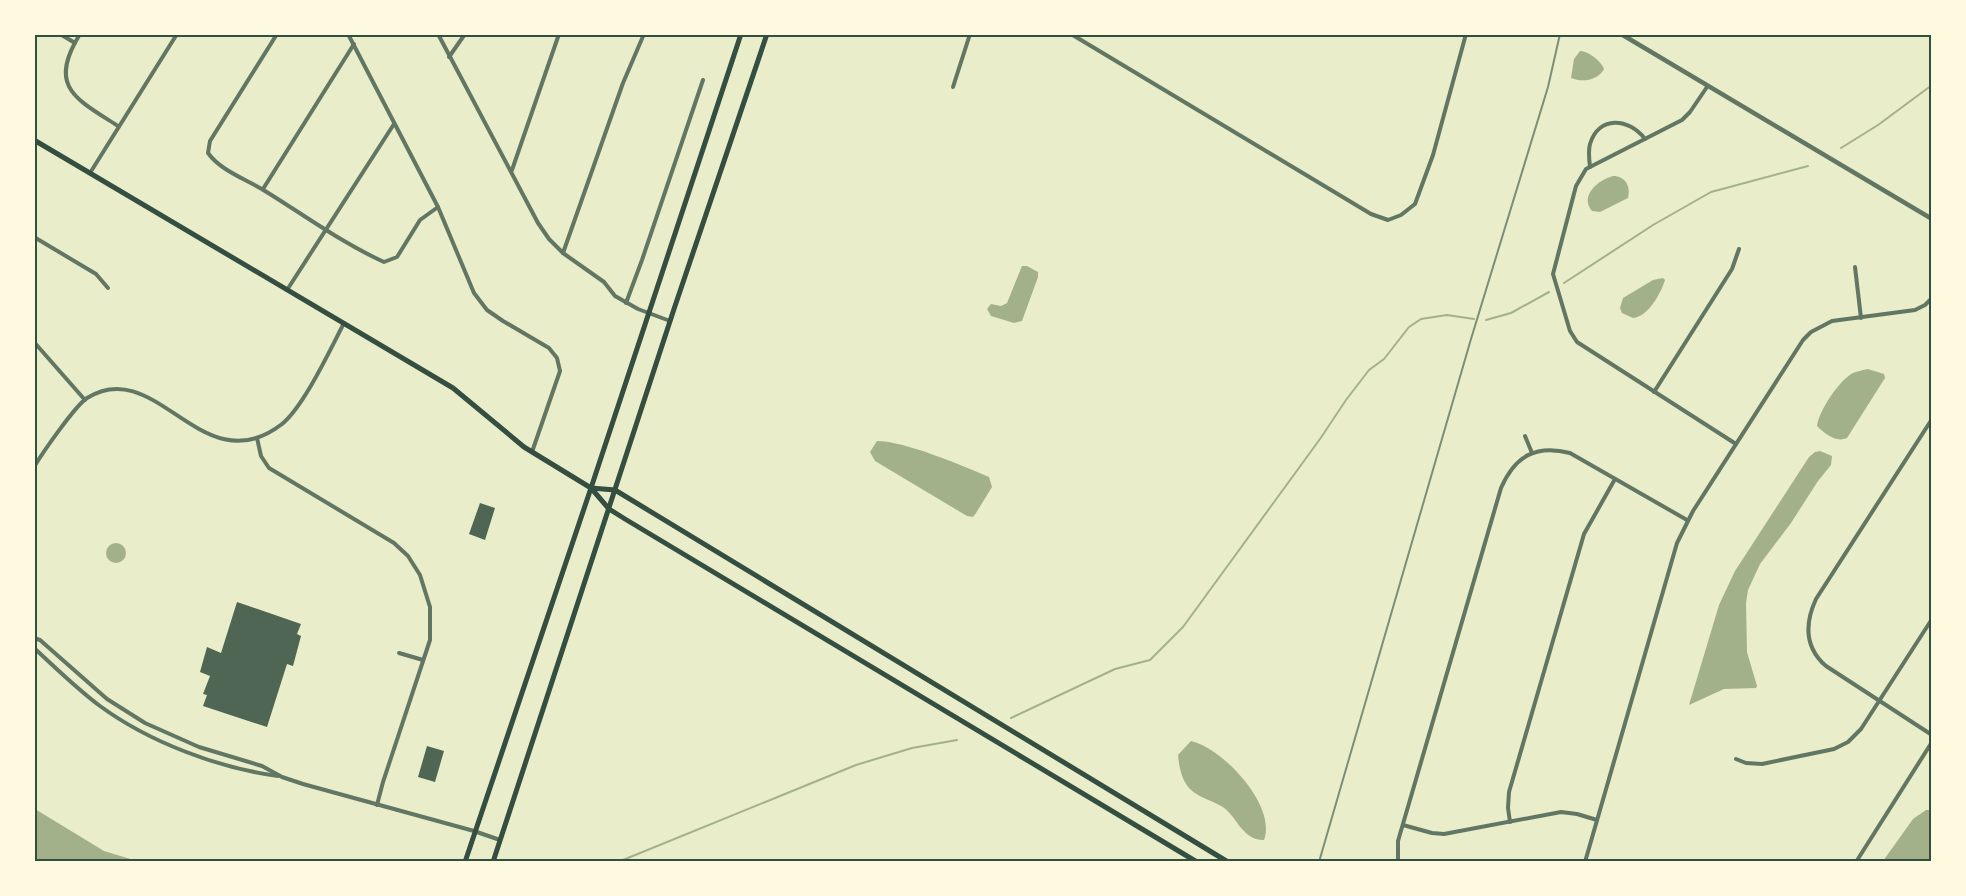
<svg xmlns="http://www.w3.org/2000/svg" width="1966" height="896" font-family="Jost,sans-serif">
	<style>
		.water { fill: #a3b18a }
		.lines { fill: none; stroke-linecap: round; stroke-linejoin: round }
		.stream { stroke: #a3b18a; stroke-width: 2 }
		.building { fill: #4f6655 }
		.minor { stroke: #617663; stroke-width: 4 }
		.tertiary { stroke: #617663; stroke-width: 4.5 }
		.secondary { stroke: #344e41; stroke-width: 5 }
		.primary { stroke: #344e41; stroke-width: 5 }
		.rail { stroke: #7c8e77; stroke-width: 2 }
		.neatline { fill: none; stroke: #344e41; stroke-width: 2 }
	</style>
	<rect width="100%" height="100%" fill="#e9edc9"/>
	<g class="water">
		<path d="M1580,51C1588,51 1601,61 1604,69C1598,80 1583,83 1571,78L1574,59Z"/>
		<path d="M1613,176C1625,176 1631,186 1628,198L1600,212L1592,211C1579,196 1598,180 1613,176Z"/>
		<polygon points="1022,266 1027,266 1038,272 1038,277 1022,321 1014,323 991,316 987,309 991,304 1001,306 1007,303"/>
		<path d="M1663,278L1665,280C1661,293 1648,317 1633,318L1622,313L1620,308L1623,298L1653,280Z"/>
		<path d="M1868,369L1884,374L1885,378L1847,438C1836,443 1825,434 1817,426C1818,412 1840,379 1853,373C1858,371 1863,370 1868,369Z"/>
		<path d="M877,441C905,441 963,466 989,477L992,487L976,513L973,517L967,516L875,461L870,452Z"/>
		<polygon points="1820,451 1832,456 1831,465 1818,481 1791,523 1760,564 1748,590 1746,603 1747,652 1757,686 1756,688 1724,689 1689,705 1719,605 1735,571 1809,457 1815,452"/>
		<circle cx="116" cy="553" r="10"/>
		<path d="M1191,741C1223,748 1277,806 1264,840C1241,840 1237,815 1221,806C1211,800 1200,798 1191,790C1182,782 1179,767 1178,755Z"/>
		<polygon points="35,809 104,851 137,861 35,861"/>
		<polygon points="1926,810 1931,810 1931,858 1928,861 1883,861 1913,819"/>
	</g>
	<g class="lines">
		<g class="stream">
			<polyline points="1841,148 1878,125 1932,85"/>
			<polyline points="1564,283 1653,225 1711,192 1808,166"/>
			<polyline points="1486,320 1511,313 1549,292"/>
			<polyline points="1011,718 1115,669 1150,660 1183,627 1320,439 1346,400 1369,370 1384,359 1409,327 1421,319 1447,315 1474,319"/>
			<polyline points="618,862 856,765 912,748 957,740"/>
		</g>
	</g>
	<g class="building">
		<polygon points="480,503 495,508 485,540 469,534"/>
		<polygon points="237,602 301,624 297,634 301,636 293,666 287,664 267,727 203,706 207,695 203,694 210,676 200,672 207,647 221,653"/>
		<polygon points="427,746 444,751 435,782 418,777"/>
	</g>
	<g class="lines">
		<g class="minor">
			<polyline points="60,34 75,43"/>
			<path d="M80,34C47,87 76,99 118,126"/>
			<path d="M277,34L210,141L208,153C221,171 246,179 265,191C304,215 342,243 384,262L397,257L420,220L438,207"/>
			<polyline points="348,34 438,207 474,293 487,310 503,321 549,348 557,358 560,371 532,452"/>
			<polyline points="438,34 538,223 549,239 563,253 604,282 615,296 638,309 670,321"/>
			<polyline points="1071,34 1371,214 1388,220 1401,215 1415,204 1433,155 1466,34"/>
			<polyline points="449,57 465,34"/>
			<polyline points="953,87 970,34"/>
			<polyline points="1707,87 1690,112 1682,120 1586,169 1576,186 1553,274 1570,331 1577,342 1736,444"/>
			<path d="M1590,167C1589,159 1588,151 1590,144C1599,115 1629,118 1645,139"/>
			<polyline points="512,170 559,34"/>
			<polyline points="90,173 177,34"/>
			<polyline points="263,189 354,44"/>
			<polyline points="34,237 96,274 108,288"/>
			<polyline points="563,253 623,83 644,34"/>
			<polyline points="1855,267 1861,318"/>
			<polyline points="287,290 394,124"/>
			<polyline points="626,303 642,260 703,80"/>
			<polyline points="34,342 85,400"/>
			<polyline points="1654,392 1732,269 1739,249"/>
			<path d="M1932,419L1816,599C1805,623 1804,647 1826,666L1932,735"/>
			<polyline points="1525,436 1532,453"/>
			<polyline points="257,438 261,456 269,468 394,543 408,556 420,575 430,607 430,640 383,782 377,805"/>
			<path d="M34,467C43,452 75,406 87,398C157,354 202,486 282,424C304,406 330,350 344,323"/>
			<polyline points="34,638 40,640 107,699 145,723 199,747 262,766 282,777 303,784 474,831 500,840"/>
			<path d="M34,648C56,668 77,689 100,706C149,742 218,768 278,776"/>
			<polyline points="399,653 423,660"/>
			<polyline points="1736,759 1746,763 1762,764 1834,749 1848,742 1861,729 1932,619"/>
			<polyline points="1510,822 1508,808 1509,792 1584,534 1615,479"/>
			<polyline points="1403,825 1432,833 1444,834 1561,812 1577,814 1597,820"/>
			<path d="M1398,862V841L1501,488C1515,456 1536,444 1570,453L1687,520"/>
			<polyline points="1585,862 1677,543 1693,511 1803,340 1811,332 1832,321 1915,310 1925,305 1932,298"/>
			<polyline points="1856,862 1932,742"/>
		</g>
		<polyline class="tertiary" points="1621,34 1932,219"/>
		<g class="secondary">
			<polyline points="34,140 453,388 524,447 591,488 609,509 625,519 1197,862"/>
			<polyline points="591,488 615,490 1228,862"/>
		</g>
		<g class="primary">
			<polyline points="465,862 591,488 741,34"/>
			<polyline points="493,862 674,309 767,34"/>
		</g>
		<polyline class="rail" points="1319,862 1471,339 1548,87 1560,34"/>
	</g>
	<rect width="1966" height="896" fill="none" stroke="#fefae0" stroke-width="72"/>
	<rect x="36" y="36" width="1894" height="824" class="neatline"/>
</svg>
